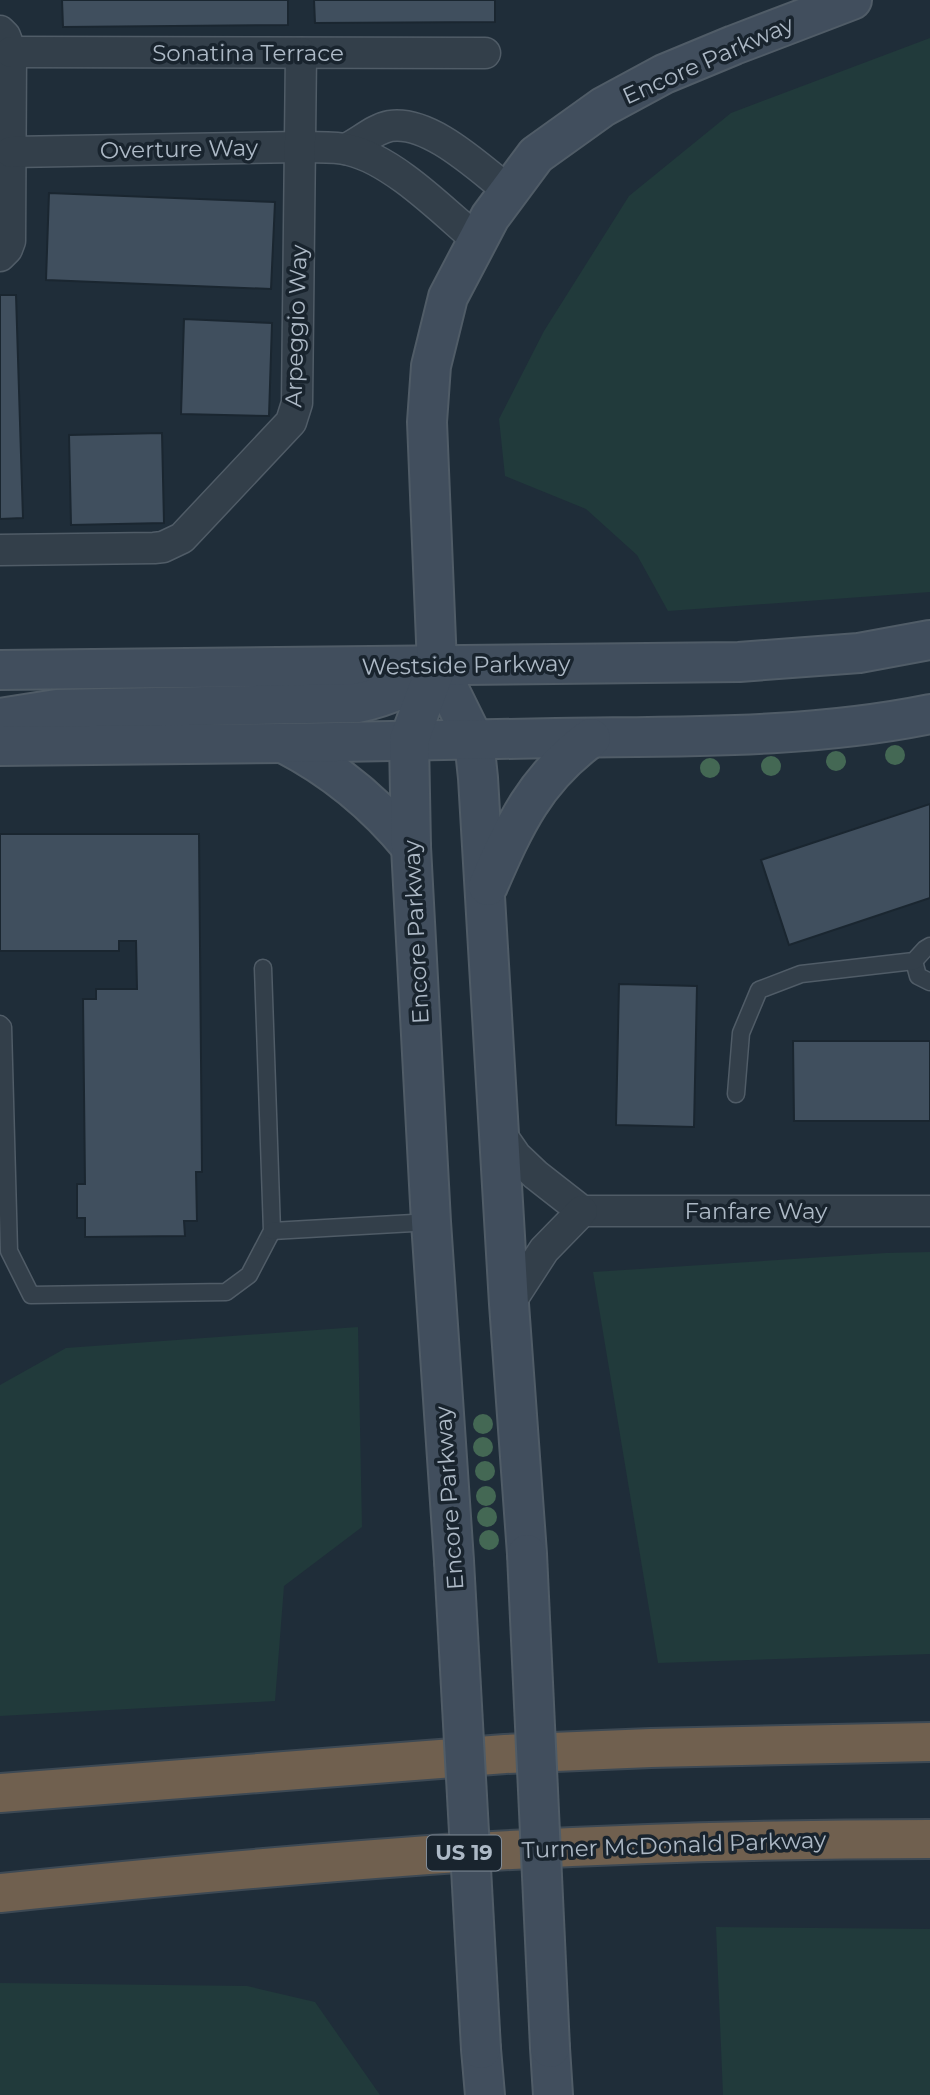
<svg xmlns="http://www.w3.org/2000/svg" width="930" height="2095" font-family="Montserrat,sans-serif">
	<style>
		.green { fill: #213a3b }
		.building { fill: #404f5e; stroke: #1a2630; stroke-width: 2 }
		.lines { fill: none; stroke-linecap: round; stroke-linejoin: round }
		.lane-casing { stroke: #505c67; stroke-width: 19 }
		.street-casing { stroke: #505c67; stroke-width: 33 }
		.secondary-casing { stroke: #505c67; stroke-width: 42 }
		.highway-casing { stroke: #3d4954; stroke-width: 42 }
		.lane { stroke: #333f4a; stroke-width: 16 }
		.street { stroke: #333f4a; stroke-width: 30 }
		.secondary { stroke: #414e5d; stroke-width: 38 }
		.highway { stroke: #70604f; stroke-width: 38 }
		.secondary-bridge-casing { stroke: #505c67; stroke-width: 42; stroke-linecap: butt }
		.secondary-bridge { stroke: #414e5d; stroke-width: 38 }
		.tree { fill: #446854 }
		.labels { text-anchor: middle; stroke-width: 7; stroke-linejoin: round; paint-order: stroke }
		.shield { fill: #19242e; stroke: #818c98; stroke-width: 2 }
		.shield-label { font-size: 21px; font-weight: bold; fill: #adb9c6 }
		.street-label { font-size: 23px; fill: #adb9c6; stroke: #19242e }
	</style>
	<rect width="100%" height="100%" fill="#1f2d39"/>
	<g class="green">
		<polygon points="930,38 930,592 668,611 637,555 586,509 505,476 499,419 544,331 629,196 731,113"/>
		<polygon points="930,1252 930,1654 658,1663 593,1272 886,1253"/>
		<polygon points="358,1327 362,1527 284,1586 275,1701 0,1716 0,1385 66,1348"/>
		<polygon points="716,1927 930,1929 930,2095 723,2095"/>
		<polygon points="0,1983 247,1986 315,2002 380,2095 0,2095"/>
	</g>
	<g class="building">
		<polygon points="62,0 288,0 288,25 63,27"/>
		<polygon points="314,0 495,0 495,22 315,23"/>
		<polygon points="49,193 275,202 271,289 46,280"/>
		<polygon points="0,295 16,295 23,518 0,519"/>
		<polygon points="184,319 272,323 269,416 181,414"/>
		<polygon points="162,433 164,523 71,525 69,435"/>
		<polygon points="930,804 930,898 789,945 761,860"/>
		<polygon points="0,834 199,834 202,1172 196,1172 197,1221 184,1221 185,1236 85,1237 85,1218 77,1218 77,1184 85,1184 83,999 96,999 96,989 137,989 136,941 119,941 119,951 0,951"/>
		<polygon points="619,984 697,986 694,1127 616,1125"/>
		<polygon points="793,1041 930,1041 930,1121 794,1121"/>
	</g>
	<g class="lines">
		<defs>
			<g id="lane">
				<polyline points="914,961 918,976 930,982"/>
				<polyline points="0,1024 3,1027 9,1251 31,1295 226,1292 249,1275 272,1231 263,968"/>
				<polyline points="736,1094 741,1033 759,990 801,974 914,961 925,949 930,946"/>
				<polyline points="272,1231 431,1222"/>
			</g>
			<g id="street">
				<polyline points="0,31 5,36 11,52 10,241 7,249 0,256"/>
				<polyline points="11,52 485,53"/>
				<path d="M346,149C361,142 374,129 390,126C430,120 479,168 509,191"/>
				<path d="M11,152L300,147C316,148 334,146 349,150C393,160 443,211 477,240"/>
				<polyline points="0,550 154,548 163,547 182,538 291,422 297,403 301,53"/>
				<polyline points="500,1133 516,1156 536,1175 582,1211 930,1211"/>
				<polyline points="509,1304 544,1250 582,1211"/>
			</g>
			<g id="secondary">
				<polyline points="437,665 474,740 478,778 509,1304 527,1554"/>
				<polyline points="0,670 739,662 859,653 930,640"/>
				<path d="M0,718L57,709L357,703C387,697 412,686 435,667"/>
				<path d="M283,743C334,769 375,803 411,847"/>
				<path d="M0,746C185,745 371,742 556,738C681,736 807,739 930,714"/>
				<path d="M488,886C515,824 535,779 591,738"/>
				<polyline points="454,1561 431,1222 411,847 409,740 437,665 427,422 431,366 448,297 490,217 536,155 603,107 664,74 734,45 852,0"/>
				<polyline points="550,2048 553,2095"/>
				<polyline points="481,2049 485,2095"/>
			</g>
			<g id="highway">
				<polyline points="0,1793 505,1754 651,1748 930,1742"/>
				<path d="M0,1893C158,1877 316,1862 475,1852C626,1843 778,1839 930,1839"/>
			</g>
		</defs>
		<use href="#lane" class="lane-casing"/>
		<use href="#street" class="street-casing"/>
		<use href="#secondary" class="secondary-casing"/>
		<use href="#highway" class="highway-casing"/>
		<use href="#lane" class="lane"/>
		<use href="#street" class="street"/>
		<use href="#secondary" class="secondary"/>
		<use href="#highway" class="highway"/>
		<defs>
			<g id="secondary-bridge">
				<polyline points="527,1554 550,2048"/>
				<polyline points="454,1561 481,2049"/>
			</g>
		</defs>
		<use href="#secondary-bridge" class="secondary-bridge-casing"/>
		<use href="#secondary-bridge" class="secondary-bridge"/>
	</g>
	<g class="tree">
		<circle cx="895" cy="755" r="10"/>
		<circle cx="836" cy="761" r="10"/>
		<circle cx="771" cy="766" r="10"/>
		<circle cx="710" cy="768" r="10"/>
		<circle cx="483" cy="1424" r="10"/>
		<circle cx="483" cy="1447" r="10"/>
		<circle cx="485" cy="1471" r="10"/>
		<circle cx="486" cy="1496" r="10"/>
		<circle cx="487" cy="1517" r="10"/>
		<circle cx="489" cy="1540" r="10"/>
	</g>
	<g class="labels">
		<rect class="shield" x="427" y="1835.5" width="74" height="35" rx="5"/>
		<g class="shield-label">
			<text x="464" y="1860">US 19</text>
		</g>
		<g class="street-label">
			<text x="248" y="61">Sonatina Terrace</text>
			<text transform="translate(708 60) rotate(-24)" y="8">Encore Parkway</text>
			<text transform="translate(179 149) rotate(-1)" y="8">Overture Way</text>
			<text transform="translate(296 326) rotate(-88)" y="8">Arpeggio Way</text>
			<text transform="translate(466 665) rotate(-1)" y="8">Westside Parkway</text>
			<text transform="translate(416 932) rotate(-93)" y="8">Encore Parkway</text>
			<text x="756" y="1219">Fanfare Way</text>
			<text transform="translate(449 1498) rotate(-94)" y="8">Encore Parkway</text>
			<text transform="translate(674 1845) rotate(-2)" y="8">Turner McDonald Parkway</text>
		</g>
	</g>
</svg>
